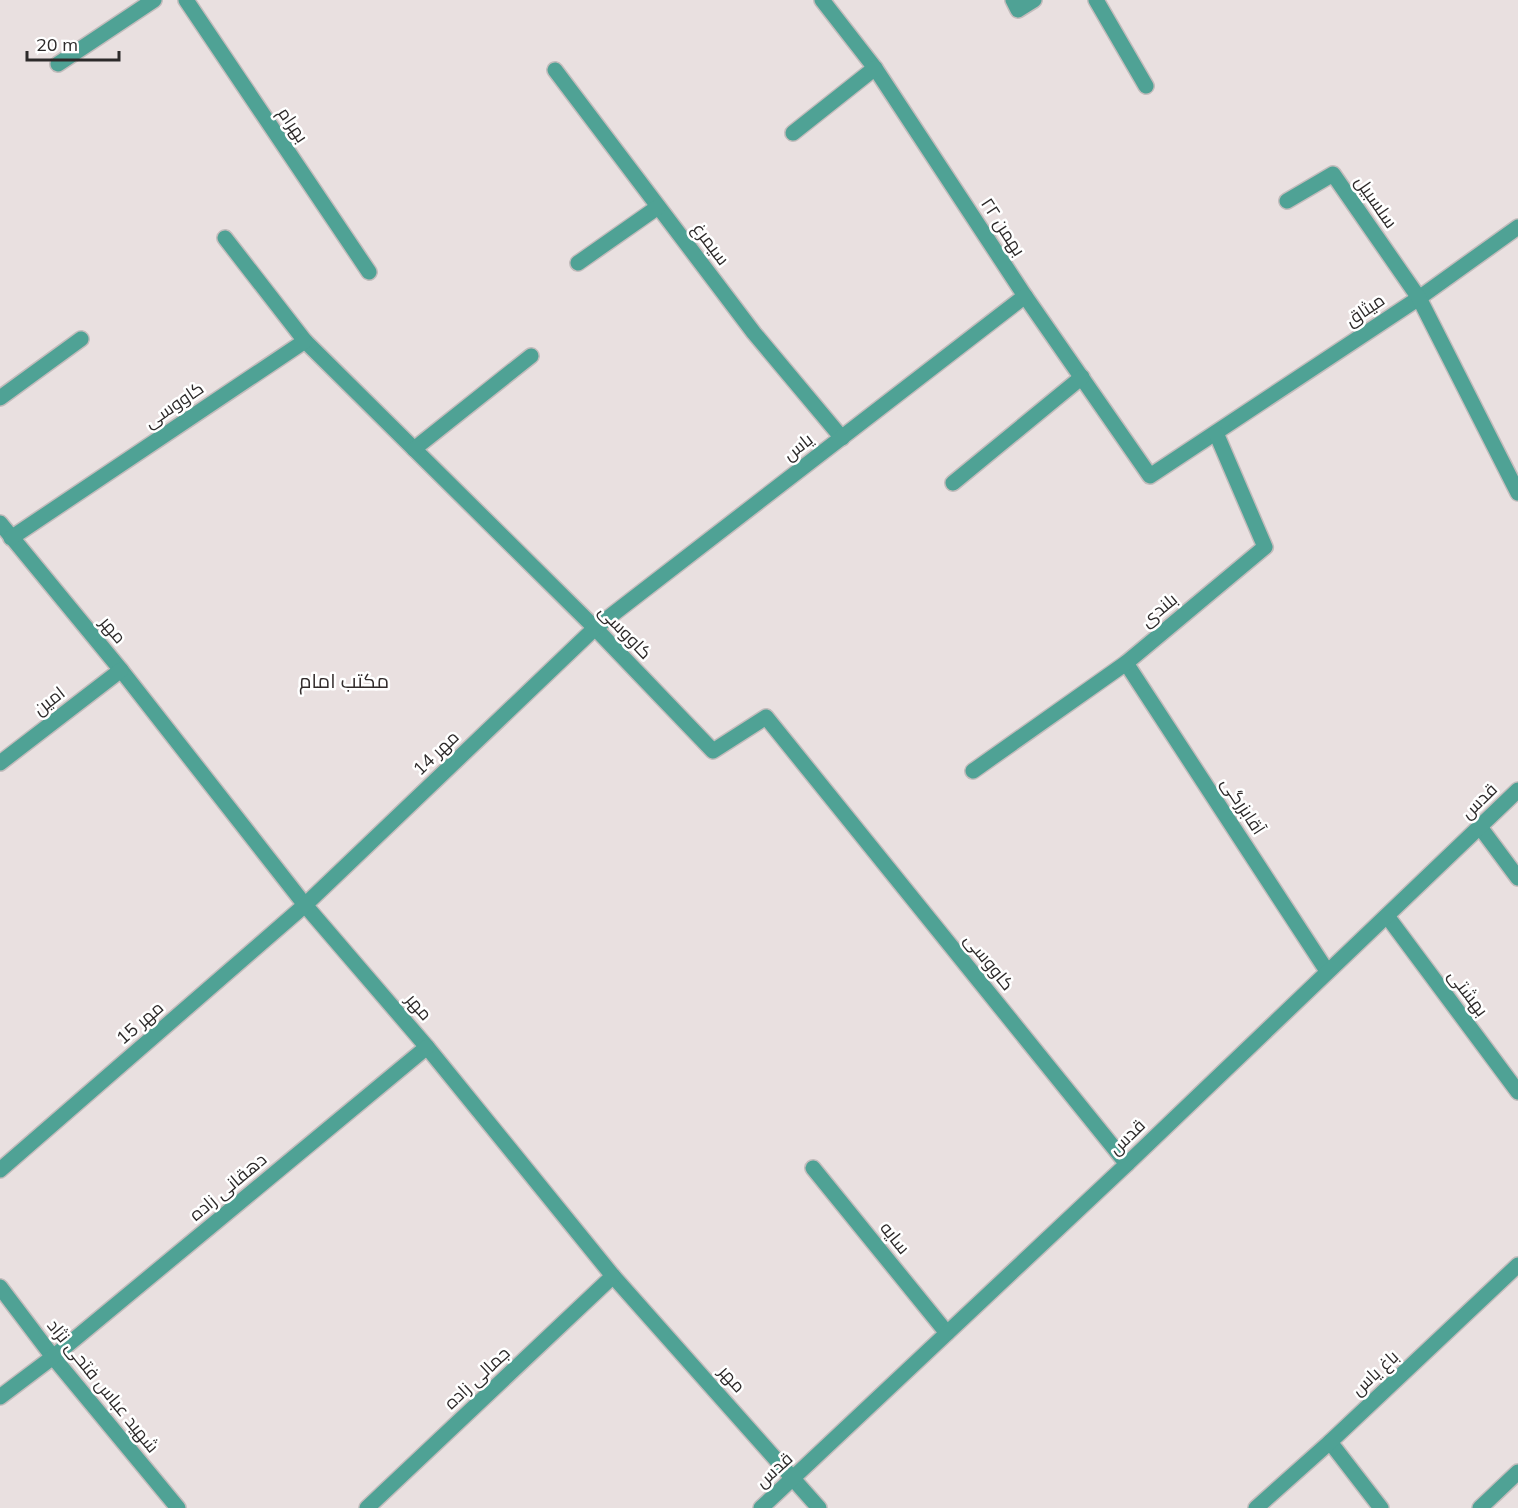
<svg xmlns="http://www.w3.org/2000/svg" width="1518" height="1508" font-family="Mulish,Cairo,sans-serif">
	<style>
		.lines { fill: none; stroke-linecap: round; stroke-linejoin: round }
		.minor-casing { stroke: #c3bcbc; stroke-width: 18 }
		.minor { stroke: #4fa295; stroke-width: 15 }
		.labels { text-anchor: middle; stroke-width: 5; stroke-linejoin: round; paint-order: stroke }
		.street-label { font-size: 18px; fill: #2d2a2a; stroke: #fff }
		.neighbourhood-label { font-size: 20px; fill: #322c2c; stroke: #fff }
	</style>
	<rect width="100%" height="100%" fill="#e9e0e0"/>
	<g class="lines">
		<defs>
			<g id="minor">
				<polyline points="186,0 369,272"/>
				<polyline points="822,0 875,68 1025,296 1150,476 1419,298 1518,227"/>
				<polyline points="1013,0 1018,10 1034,0"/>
				<polyline points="1096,0 1146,86"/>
				<polyline points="58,64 154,0"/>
				<polyline points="555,70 754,333 842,438"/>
				<polyline points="793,133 875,68"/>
				<polyline points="1287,201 1333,174 1419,298 1518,493"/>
				<polyline points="225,238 305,341 595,628 713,751 766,717 1127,1164"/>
				<polyline points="578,263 658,207"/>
				<polyline points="0,398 81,339"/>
				<polyline points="414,449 531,356"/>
				<polyline points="953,483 1082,377"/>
				<polyline points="0,523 121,670 305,905 427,1047 613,1276 819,1508"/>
				<polyline points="11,538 305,341"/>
				<polyline points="1126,663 1327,971"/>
				<polyline points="0,763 121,670"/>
				<polyline points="973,771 1126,663 1265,547 1216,433"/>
				<polyline points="1480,827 1518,878"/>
				<polyline points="1387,916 1518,1092"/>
				<polyline points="813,1168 947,1333"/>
				<polyline points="0,1170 305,905 595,628 1025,296"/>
				<polyline points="0,1287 53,1357 178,1508"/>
				<polyline points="0,1397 53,1357 427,1047"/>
				<polyline points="1330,1442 1381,1508"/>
				<polyline points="367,1508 613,1276"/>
				<polyline points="761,1508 1127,1164 1518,790"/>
				<polyline points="1256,1508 1330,1442 1518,1265"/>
				<polyline points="1480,1508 1518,1472"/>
			</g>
		</defs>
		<use href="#minor" class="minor-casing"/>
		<use href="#minor" class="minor"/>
	</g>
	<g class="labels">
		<g class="street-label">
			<text transform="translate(293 125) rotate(56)" y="6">بهرام</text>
			<text transform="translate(1376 202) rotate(55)" y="6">سلسبیل</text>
			<text transform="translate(1003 227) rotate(57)" y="6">۲۲ بهمن</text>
			<text transform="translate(711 244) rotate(53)" y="6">سیمرغ</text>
			<text transform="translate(1365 310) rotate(-34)" y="6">میثاق</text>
			<text transform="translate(174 405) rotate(-34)" y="6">کاووسی</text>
			<text transform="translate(798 447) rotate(-38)" y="6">یاس</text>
			<text transform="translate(1159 610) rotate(-40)" y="6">بلندی</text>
			<text transform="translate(113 630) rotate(50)" y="6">مهر</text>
			<text transform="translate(625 632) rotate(46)" y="6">کاووسی</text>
			<text transform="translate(49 701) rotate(-38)" y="6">امین</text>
			<text transform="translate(436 753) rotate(-44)" y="6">مهر 14</text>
			<text transform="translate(1479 801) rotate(-44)" y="6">قدس</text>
			<text transform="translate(1243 806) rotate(57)" y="6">آقابزرگی</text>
			<text transform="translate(989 962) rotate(51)" y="6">کاووسی</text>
			<text transform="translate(1468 993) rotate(53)" y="6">بهشتی</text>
			<text transform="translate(419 1007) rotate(49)" y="6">مهر</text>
			<text transform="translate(140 1023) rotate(-41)" y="6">مهر 15</text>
			<text transform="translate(1127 1137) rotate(-44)" y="6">قدس</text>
			<text transform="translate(228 1187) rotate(-40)" y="6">دهقانی زاده</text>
			<text transform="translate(895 1238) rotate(51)" y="6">سایه</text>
			<text transform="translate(1375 1373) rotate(-43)" y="6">باغ یاس</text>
			<text transform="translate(477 1378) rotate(-43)" y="6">جمالی زاده</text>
			<text transform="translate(732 1379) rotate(48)" y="6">مهر</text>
			<text transform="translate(103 1386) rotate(51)" y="6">شهید عباس فتحی نژاد</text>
			<text transform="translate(774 1470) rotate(-42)" y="6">قدس</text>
		</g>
		<g class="neighbourhood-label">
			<text x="344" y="688">مکتب امام</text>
		</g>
	</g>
	<path d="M27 51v9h92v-9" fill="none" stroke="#2d2a2a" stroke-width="3"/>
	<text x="36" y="51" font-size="18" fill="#2d2a2a" stroke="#ffffff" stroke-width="4.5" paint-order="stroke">20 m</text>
</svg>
